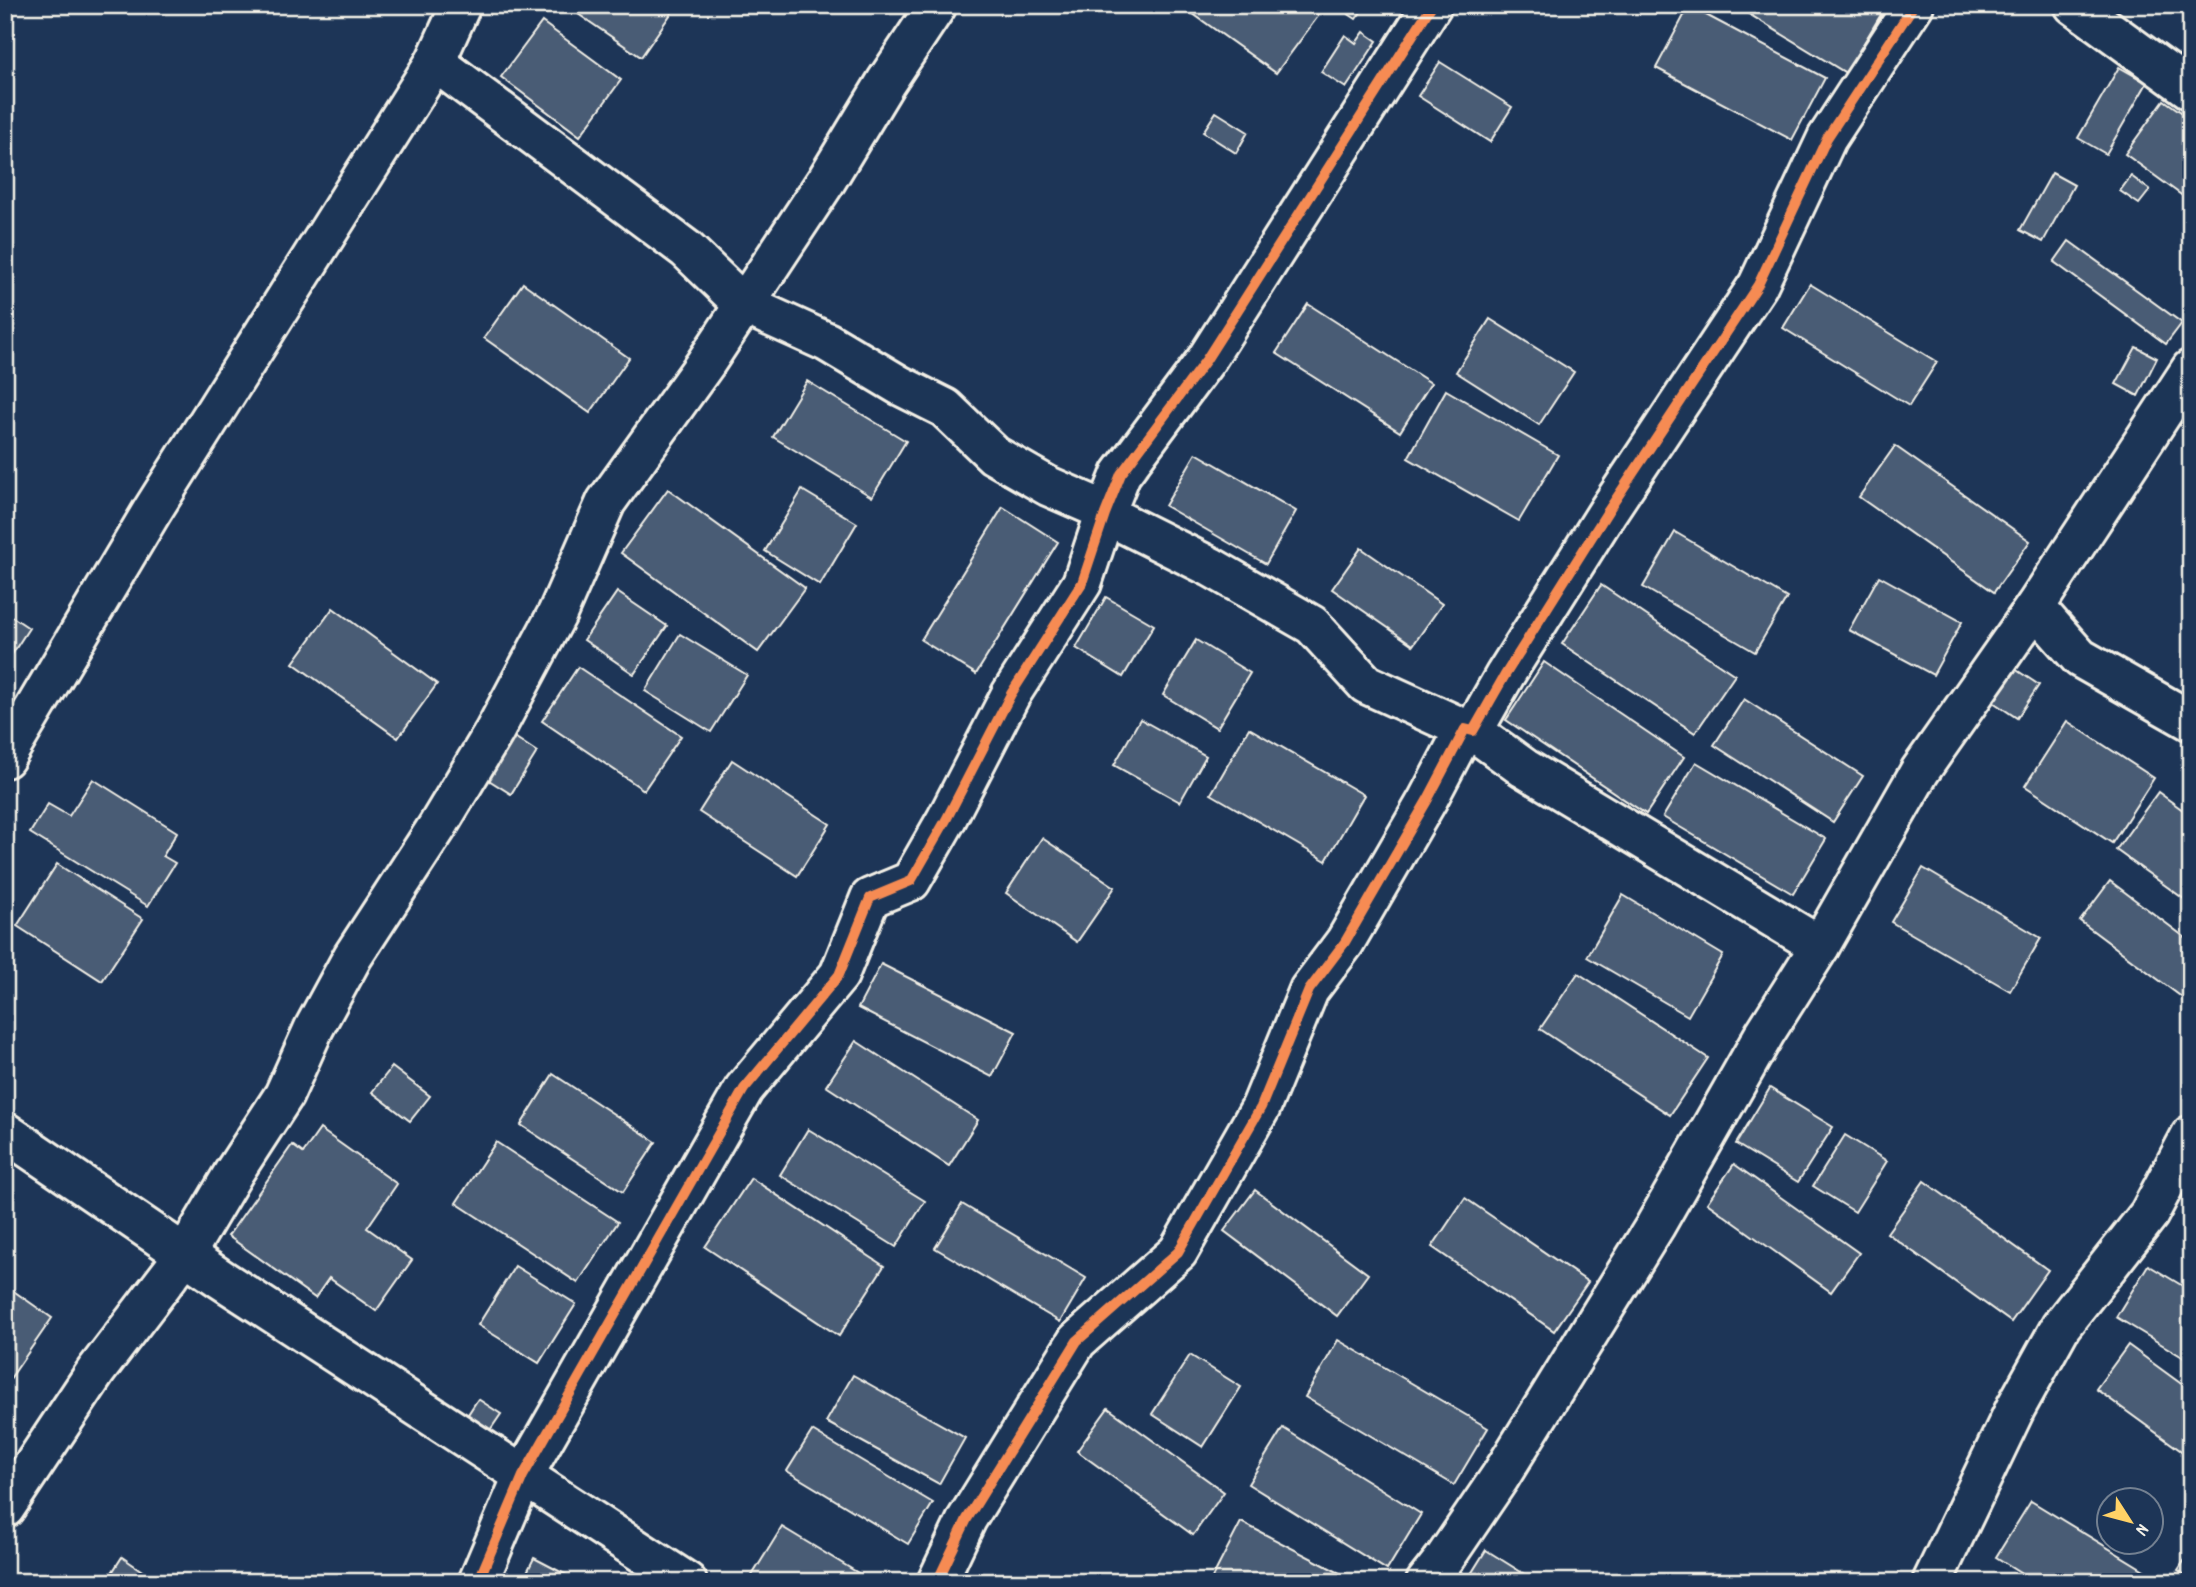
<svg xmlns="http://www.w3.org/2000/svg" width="2196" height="1587" font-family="Dekko,sans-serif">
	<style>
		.building { fill: #485b74; stroke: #f4f1e8; stroke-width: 2 }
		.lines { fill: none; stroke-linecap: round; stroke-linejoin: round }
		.minor-casing { stroke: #f4f1e8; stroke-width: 44 }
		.minor { stroke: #1d3557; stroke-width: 38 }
		.cycleway-casing { stroke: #1d3557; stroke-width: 15 }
		.cycleway { stroke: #f68b52; stroke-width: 10 }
	</style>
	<rect width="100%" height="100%" fill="#1d3557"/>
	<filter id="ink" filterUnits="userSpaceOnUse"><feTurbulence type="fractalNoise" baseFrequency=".0143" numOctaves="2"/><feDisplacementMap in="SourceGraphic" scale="14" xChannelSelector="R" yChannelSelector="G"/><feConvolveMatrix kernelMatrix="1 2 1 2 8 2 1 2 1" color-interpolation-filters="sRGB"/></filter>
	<g filter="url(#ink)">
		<g class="building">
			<polygon points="565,5 677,5 641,57"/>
			<polygon points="1194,5 1305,5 1319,15 1276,73 1189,11"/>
			<polygon points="1335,5 1366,5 1356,19"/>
			<polygon points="1734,5 1872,5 1883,11 1846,73"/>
			<polygon points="1689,6 1825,78 1792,140 1656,68"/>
			<polygon points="2191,7 2191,24 2183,19"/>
			<polygon points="542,22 621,80 580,136 501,77"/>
			<polygon points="1364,32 1377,41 1346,88 1321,72 1345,35 1356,43"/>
			<polygon points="1440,62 1512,107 1490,142 1418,96"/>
			<polygon points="2119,67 2147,83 2106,154 2078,138"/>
			<polygon points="2164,100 2191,119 2191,202 2125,154"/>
			<polygon points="1216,112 1248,132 1236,153 1203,132"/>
			<polygon points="2052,173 2074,185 2043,242 2020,230"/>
			<polygon points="2131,176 2150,190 2139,204 2120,191"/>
			<polygon points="2069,241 2182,323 2166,344 2054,262"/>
			<polygon points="523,283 629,358 590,413 484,338"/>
			<polygon points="1810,284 1937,362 1909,406 1783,328"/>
			<polygon points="1308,304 1431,383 1400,432 1276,353"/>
			<polygon points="1490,319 1574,372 1539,425 1456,372"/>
			<polygon points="2136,347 2157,358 2138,396 2116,384"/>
			<polygon points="807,381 906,441 872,497 773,437"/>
			<polygon points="1446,390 1558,455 1519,521 1408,458"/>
			<polygon points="1895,446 2030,541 1994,592 1859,497"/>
			<polygon points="1196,453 1296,511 1266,564 1165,506"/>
			<polygon points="668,489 805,588 758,652 621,553"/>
			<polygon points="802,490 857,523 820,585 765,551"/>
			<polygon points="1003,507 1058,542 976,674 921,640"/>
			<polygon points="1675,532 1787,598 1755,652 1643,587"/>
			<polygon points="1361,548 1442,604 1413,645 1332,589"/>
			<polygon points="1879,576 1962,622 1933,675 1849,630"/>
			<polygon points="1601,585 1735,675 1695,733 1562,644"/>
			<polygon points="617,592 667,626 634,674 584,640"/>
			<polygon points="1106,597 1154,625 1123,677 1076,648"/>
			<polygon points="333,608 437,684 398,738 293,663"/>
			<polygon points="5,612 29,628 5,665"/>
			<polygon points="680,634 747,675 711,732 645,691"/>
			<polygon points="1196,640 1250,673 1217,728 1163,695"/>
			<polygon points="1544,662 1684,757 1646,814 1506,720"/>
			<polygon points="578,667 681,736 644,790 542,721"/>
			<polygon points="2015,669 2039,685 2017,718 1993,702"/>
			<polygon points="1744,699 1863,776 1833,822 1714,745"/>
			<polygon points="1140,719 1206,756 1180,802 1114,765"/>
			<polygon points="2067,721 2154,778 2112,843 2025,786"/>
			<polygon points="1249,728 1364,795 1326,861 1211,794"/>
			<polygon points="510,734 537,752 511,794 484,777"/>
			<polygon points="732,760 830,824 797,876 699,812"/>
			<polygon points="1696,762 1826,839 1793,894 1663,817"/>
			<polygon points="93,779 177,832 163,856 175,863 148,906 30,833 48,804 69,816"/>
			<polygon points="2158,792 2191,816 2191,904 2116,850"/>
			<polygon points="1042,838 1115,887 1077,942 1006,893"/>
			<polygon points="57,864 143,919 102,981 17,926"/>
			<polygon points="1923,868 2041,938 2010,991 1891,922"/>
			<polygon points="2110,881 2191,942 2191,1004 2080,921"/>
			<polygon points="1623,895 1723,955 1688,1016 1587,957"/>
			<polygon points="881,964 1016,1032 992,1077 858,1008"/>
			<polygon points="1578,973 1708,1058 1670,1115 1540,1029"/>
			<polygon points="856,1041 978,1120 949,1166 826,1086"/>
			<polygon points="392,1067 430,1096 410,1121 372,1092"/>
			<polygon points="553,1074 656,1142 623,1192 521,1125"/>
			<polygon points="1770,1088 1833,1127 1798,1182 1736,1144"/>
			<polygon points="320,1129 397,1184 367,1228 412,1260 376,1311 329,1278 315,1298 228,1236 292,1145 303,1153"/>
			<polygon points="808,1129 925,1201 896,1247 780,1175"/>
			<polygon points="1845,1135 1887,1161 1855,1212 1813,1186"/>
			<polygon points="496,1142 618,1222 578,1283 456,1203"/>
			<polygon points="1734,1164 1859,1253 1831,1292 1707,1203"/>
			<polygon points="751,1178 884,1266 839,1336 705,1247"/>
			<polygon points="1924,1181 2048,1270 2011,1322 1887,1233"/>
			<polygon points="1255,1190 1368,1274 1337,1316 1224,1231"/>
			<polygon points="1465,1198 1588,1282 1554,1331 1432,1247"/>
			<polygon points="962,1204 1086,1278 1060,1322 935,1248"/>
			<polygon points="2148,1265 2191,1291 2191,1362 2116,1317"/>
			<polygon points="515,1266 576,1304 539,1363 478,1325"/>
			<polygon points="5,1285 52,1318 5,1386"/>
			<polygon points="1338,1340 1488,1428 1454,1485 1305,1397"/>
			<polygon points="2128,1345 2191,1391 2191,1458 2096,1389"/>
			<polygon points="1190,1355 1241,1387 1203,1447 1152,1414"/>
			<polygon points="853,1375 965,1438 939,1484 826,1422"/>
			<polygon points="478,1399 501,1414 486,1436 463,1422"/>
			<polygon points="1108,1408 1224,1492 1193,1535 1077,1451"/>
			<polygon points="1283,1428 1421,1514 1387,1570 1248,1484"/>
			<polygon points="812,1431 933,1503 908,1544 787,1471"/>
			<polygon points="2031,1501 2149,1573 2143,1582 2036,1582 1996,1557"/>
			<polygon points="1241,1522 1357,1582 1210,1582"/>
			<polygon points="782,1527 873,1582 748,1582"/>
			<polygon points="1486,1550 1537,1582 1466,1582"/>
			<polygon points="2191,1551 2191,1579 2178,1570"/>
			<polygon points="122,1557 158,1582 106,1582"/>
			<polygon points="534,1558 580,1582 522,1582"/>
		</g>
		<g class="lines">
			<defs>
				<g id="minor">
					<polyline points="2074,5 2191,90"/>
					<polyline points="435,62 686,249 743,304 827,342 899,385 945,408 994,455 1048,486 1094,506 1105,514 1211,567 1312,625 1366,684 1465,729"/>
					<polyline points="2035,607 2080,658 2191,721"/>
					<polyline points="1473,731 1524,768 1820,946"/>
					<polyline points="5,758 152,511 435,62 461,5"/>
					<polyline points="5,1132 221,1279 687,1582"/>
					<polyline points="5,1508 96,1371 186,1253 234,1172 284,1095 314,1028 353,956 437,827 494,732 557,614 606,502 705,364 826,181 886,82 937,5"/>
					<polyline points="478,1582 523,1476 744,1089 839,975 870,898 911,881 946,820 1011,694 1082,583 1105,514 1121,474 1206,360 1432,5"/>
					<polyline points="937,1582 967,1519 1077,1341 1178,1252 1261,1107 1309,990 1345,942 1428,799 1465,729 1473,731 1505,675 1608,511 1758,285 1827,138 1914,5"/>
					<polyline points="1426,1582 1445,1558 1500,1477 1655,1226 1765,1033 1820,946 1920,771 2035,607 2191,369"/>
					<polyline points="1932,1582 2016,1407 2061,1326 2149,1214 2191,1135"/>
				</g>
			</defs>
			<use href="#minor" class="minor-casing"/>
			<use href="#minor" class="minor"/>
			<defs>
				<g id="cycleway">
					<polyline points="478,1582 523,1476 744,1089 839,975 870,898 911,881 946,820 1011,694 1082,583 1105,514 1121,474 1206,360 1432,5"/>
					<polyline points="937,1582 967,1519 1077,1341 1178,1252 1261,1107 1309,990 1345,942 1428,799 1465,729 1473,731 1505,675 1608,511 1758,285 1827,138 1914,5"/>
				</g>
			</defs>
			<use href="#cycleway" class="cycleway-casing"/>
			<use href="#cycleway" class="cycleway"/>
		</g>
	</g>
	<rect width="2196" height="1587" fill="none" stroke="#1d3557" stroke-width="28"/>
	<rect x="14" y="14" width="2168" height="1559" fill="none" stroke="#f4f1e8" stroke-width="2.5" filter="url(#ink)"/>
	<g transform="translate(2130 1521) rotate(126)"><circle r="33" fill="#1d3557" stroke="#738091" stroke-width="2"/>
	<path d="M0-5L12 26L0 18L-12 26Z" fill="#ffd166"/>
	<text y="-10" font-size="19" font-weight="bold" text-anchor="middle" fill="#f4f1e8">N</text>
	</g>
</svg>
